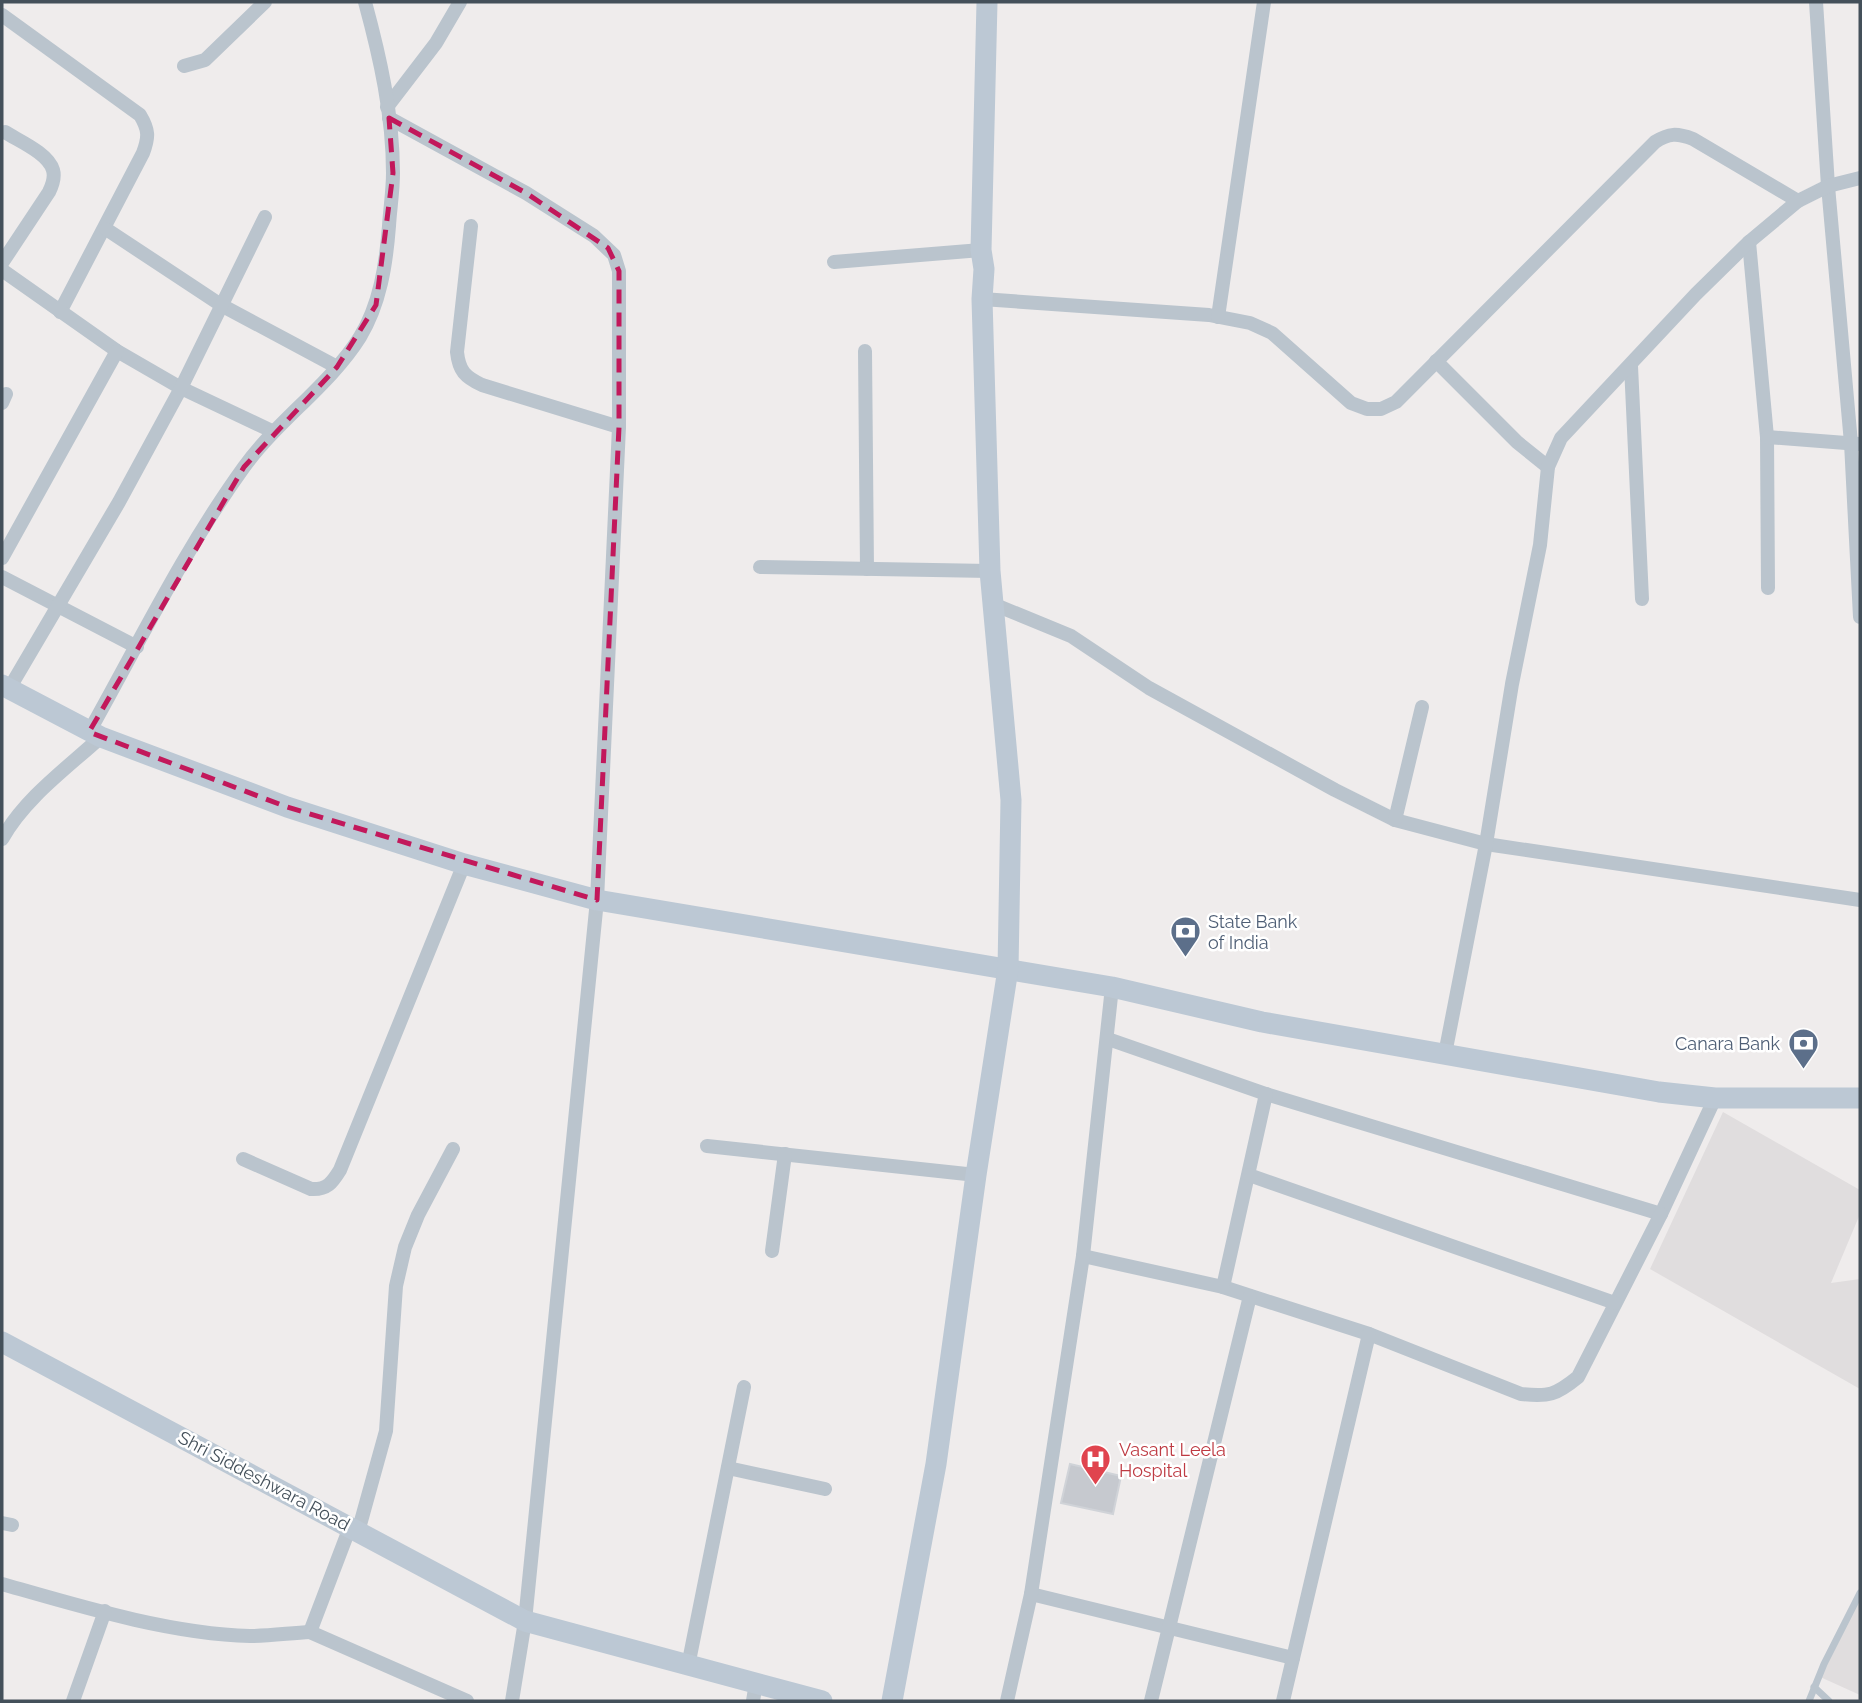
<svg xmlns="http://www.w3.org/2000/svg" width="1862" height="1703" font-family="Raleway,sans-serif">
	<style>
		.education { fill: #e0ddde }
		.building { fill: #c6c9cf; stroke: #d0d3d8; stroke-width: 2 }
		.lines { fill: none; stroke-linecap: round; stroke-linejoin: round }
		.lane { stroke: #bac4cd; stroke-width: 7 }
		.street { stroke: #bac4cd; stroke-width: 14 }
		.secondary { stroke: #bcc8d4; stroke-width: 21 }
		.marked { fill: none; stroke: #c2185b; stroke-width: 5; stroke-dasharray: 14 9; stroke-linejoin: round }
		.labels { text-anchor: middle; stroke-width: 5; stroke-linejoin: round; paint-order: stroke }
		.service-label { font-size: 18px; fill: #4e5e75; stroke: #fff; text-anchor: start }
		.health-label { font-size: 18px; fill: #be3a42; stroke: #fff; text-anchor: start }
		.street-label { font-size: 18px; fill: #44505a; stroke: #fff }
	</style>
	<rect width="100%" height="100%" fill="#efecec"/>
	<g class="education">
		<polygon points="1723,1112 1860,1190 1860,1214 1831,1283 1860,1279 1860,1389 1650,1269"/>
		<polygon points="1860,1594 1860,1695 1818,1676"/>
	</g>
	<polygon class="building" points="1070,1464 1121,1476 1113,1514 1061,1503"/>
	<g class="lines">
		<g class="lane">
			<polyline points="1814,1687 1829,1701"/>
			<polyline points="1809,1701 1824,1664 1860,1593"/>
		</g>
		<g class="street">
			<polyline points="1816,2 1828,186 1851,443 1860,617"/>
			<path d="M2,15L140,115C149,130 149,137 143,153L60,312"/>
			<polyline points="184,66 205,60 265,2"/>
			<polyline points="387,107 436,43 460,2"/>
			<polyline points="389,118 526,193 594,236 614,255 619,271 619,427 597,900 525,1621 512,1701"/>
			<path d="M471,226L457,352C459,371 465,377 482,385L619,427"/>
			<polyline points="106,229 221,305 337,367"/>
			<polyline points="1749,242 1767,437 1768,588"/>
			<polyline points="834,262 981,250"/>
			<path d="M2,263L49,192C52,186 55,177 53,170C48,153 19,141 5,132"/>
			<polyline points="2,270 117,351 181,388 272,431"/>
			<path d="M982,299L1209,315L1250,323L1272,333L1351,403L1367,409H1381L1396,402L1655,142C1669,133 1677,133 1693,139L1798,201"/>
			<polyline points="1218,317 1264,2"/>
			<polyline points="865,351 867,569"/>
			<polyline points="1436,361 1517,442 1548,467"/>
			<polyline points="1631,366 1642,599"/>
			<polyline points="2,403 6,394"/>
			<polyline points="1767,437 1859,444"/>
			<polyline points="2,558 117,351"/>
			<polyline points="760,567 990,571"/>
			<polyline points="2,577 137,647"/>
			<polyline points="993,604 1071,636 1149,688 1335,790 1395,820 1486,844 1860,900"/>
			<polyline points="9,689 119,502 181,388 265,217"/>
			<path d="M89,732C139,643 184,550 244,467C278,420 330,385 360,337C380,304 386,265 389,226C390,209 393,191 393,173C393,115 380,57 365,2"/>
			<polyline points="1395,820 1422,707"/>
			<path d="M2,839C25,798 67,768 101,737"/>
			<polyline points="1108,1039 1266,1094 1661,1214 1715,1098"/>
			<polyline points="1445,1054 1486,844 1512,684 1540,545 1548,467 1561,438 1696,294 1749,242 1798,201 1828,186 1860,178"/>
			<path d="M1266,1094L1223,1287L1369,1334L1521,1394C1549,1397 1556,1395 1578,1377L1661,1214"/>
			<polyline points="707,1146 976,1175"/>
			<path d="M243,1159L311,1189C327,1190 332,1183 340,1170L464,864"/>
			<polyline points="1249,1175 1615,1303"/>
			<polyline points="772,1251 785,1154"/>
			<polyline points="1083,1256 1223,1287"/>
			<polyline points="728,1468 825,1489"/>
			<polyline points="2,1523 12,1525"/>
			<polyline points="358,1532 386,1431 396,1286 405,1247 418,1215 453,1149"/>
			<path d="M2,1584C79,1606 170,1634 250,1636C270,1636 290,1633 310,1632L350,1527"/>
			<polyline points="1031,1594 1293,1658"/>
			<polyline points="310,1632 467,1701"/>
			<polyline points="688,1666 744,1387"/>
			<polyline points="73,1701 105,1611"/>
			<polyline points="753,1701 756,1683"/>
			<polyline points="1007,1701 1031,1594 1083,1256 1112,987"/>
			<polyline points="1151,1701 1250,1296"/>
			<polyline points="1283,1701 1369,1334"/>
		</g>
		<g class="secondary">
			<polyline points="2,685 101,737 287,807 464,864 597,900 1112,987 1262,1022 1659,1092 1715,1098 1860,1098"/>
			<polyline points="2,1342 525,1621 822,1701"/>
			<polyline points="892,1701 936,1464 976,1175 1008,969 1011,800 990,571 982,299 984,269 981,250 987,2"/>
		</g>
	</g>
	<path class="marked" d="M389,118L526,193L608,248L619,271V427L597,900L287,807L89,732L244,467L337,367L376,305L393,173Z"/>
	<defs>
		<symbol id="bank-pin" viewBox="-11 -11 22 30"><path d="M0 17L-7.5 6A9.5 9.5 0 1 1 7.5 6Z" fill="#5c6f8a" stroke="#fff"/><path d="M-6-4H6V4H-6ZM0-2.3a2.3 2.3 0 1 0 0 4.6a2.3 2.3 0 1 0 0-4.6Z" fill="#fff"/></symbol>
		<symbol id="hospital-pin" viewBox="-11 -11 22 30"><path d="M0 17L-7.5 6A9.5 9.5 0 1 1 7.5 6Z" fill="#e0444e" stroke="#fff"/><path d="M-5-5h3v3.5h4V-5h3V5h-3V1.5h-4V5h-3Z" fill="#fff"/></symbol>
	</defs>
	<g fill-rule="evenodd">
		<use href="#bank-pin" x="1168" y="914" width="35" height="47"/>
		<use href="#bank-pin" x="1786" y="1026" width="35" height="47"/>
		<use href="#hospital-pin" x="1078" y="1442" width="35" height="47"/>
	</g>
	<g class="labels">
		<g class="service-label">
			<text x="1208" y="928">State Bank<tspan x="1208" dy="21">of India</tspan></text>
			<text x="1780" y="1050" text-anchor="end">Canara Bank</text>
		</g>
		<g class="health-label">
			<text x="1119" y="1456">Vasant Leela<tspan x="1119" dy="21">Hospital</tspan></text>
		</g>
		<g class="street-label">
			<text transform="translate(264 1481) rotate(28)" y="6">Shri Siddeshwara Road</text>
		</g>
	</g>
	<rect width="1862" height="1703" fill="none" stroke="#44505a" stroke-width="7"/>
</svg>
